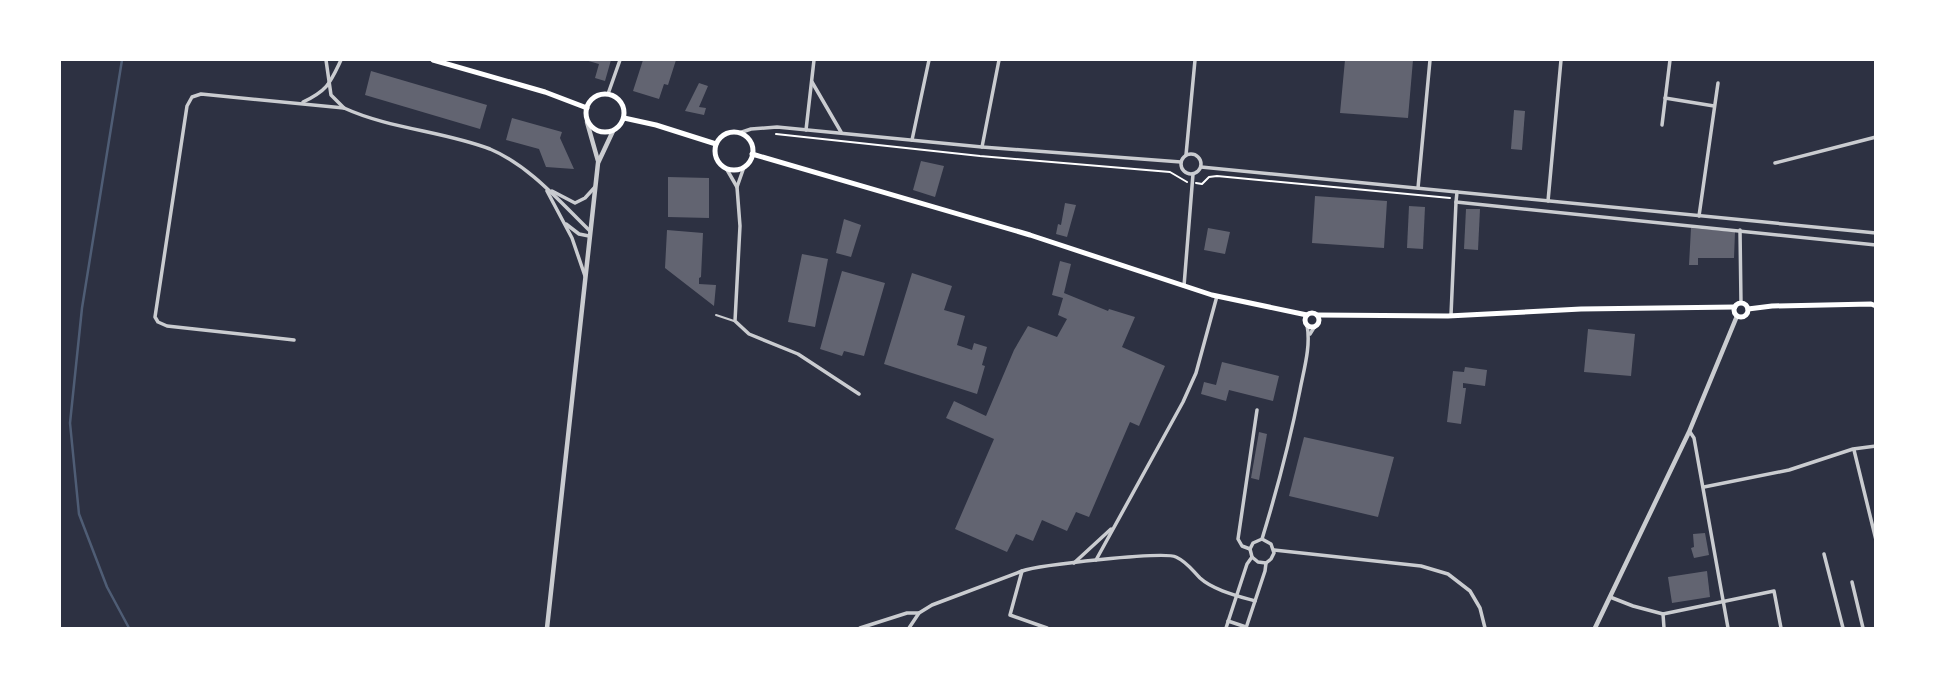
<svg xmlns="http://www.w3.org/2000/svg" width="1935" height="688" font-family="Arial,sans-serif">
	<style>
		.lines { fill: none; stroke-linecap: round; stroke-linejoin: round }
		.stream { stroke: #4f5d75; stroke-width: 2.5 }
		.building { fill: #626471 }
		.path { stroke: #fff; stroke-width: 2 }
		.service { stroke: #caccd0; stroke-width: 2 }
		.minor { stroke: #caccd0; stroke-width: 3.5 }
		.tertiary { stroke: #caccd0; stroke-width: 4.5 }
		.primary { stroke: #fff; stroke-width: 5 }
	</style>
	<rect width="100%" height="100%" fill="#2d3142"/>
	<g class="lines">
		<polyline class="stream" points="122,60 82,308 70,423 79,514 107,587 129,628"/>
	</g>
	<g class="building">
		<polygon points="585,60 611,60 605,81 595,78 599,64"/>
		<polygon points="643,60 676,60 668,85 664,84 659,99 633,91"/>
		<polygon points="1345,60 1413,60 1408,118 1340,113"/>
		<polygon points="371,71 487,105 480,129 365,95"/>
		<polygon points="699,83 708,86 699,107 706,108 704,115 685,111"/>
		<polygon points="1514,110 1525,111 1522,150 1511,149"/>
		<polygon points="512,118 562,132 560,138 574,169 546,167 539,149 506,140"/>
		<polygon points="921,161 944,166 935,197 913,190"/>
		<polygon points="668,177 709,178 709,218 668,217"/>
		<polygon points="1315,196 1387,201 1384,248 1312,243"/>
		<polygon points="1065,203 1076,205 1067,237 1056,234 1058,224 1061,225"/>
		<polygon points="1409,206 1425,207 1423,249 1407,248"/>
		<polygon points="1466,209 1480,209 1478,250 1464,249"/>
		<polygon points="844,219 861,225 851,257 836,253"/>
		<polygon points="1208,228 1230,232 1225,254 1204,250"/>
		<polygon points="1691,228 1735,232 1734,258 1698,258 1698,265 1689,265"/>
		<polygon points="667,230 703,233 701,277 699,278 699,284 716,285 714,306 665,268"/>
		<polygon points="802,254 828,259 815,327 788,322"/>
		<polygon points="1060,261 1071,264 1064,293 1108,311 1109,309 1135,317 1122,347 1165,366 1139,426 1130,422 1089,517 1076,512 1067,531 1042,520 1033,541 1016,534 1007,552 955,529 994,439 946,418 954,401 986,416 1014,350 1028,326 1057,337 1067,319 1058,315 1063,298 1052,295"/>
		<polygon points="842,271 885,283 864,356 844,351 842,356 820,349"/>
		<polygon points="912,273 952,286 944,310 965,316 957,345 972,350 974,343 987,347 982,365 985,366 977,394 884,364"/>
		<polygon points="1588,329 1635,334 1631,376 1584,372"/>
		<polygon points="1222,362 1279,376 1273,401 1229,390 1226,401 1201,394 1204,382 1216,385"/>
		<polygon points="1465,367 1487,370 1485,386 1463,383 1463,388 1466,388 1461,424 1447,422 1453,371 1464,372"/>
		<polygon points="1259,432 1267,434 1259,480 1251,478"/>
		<polygon points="1304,437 1394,457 1378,517 1289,496"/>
		<polygon points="1705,533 1709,555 1694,558 1691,548 1694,547 1693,534"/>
		<polygon points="1707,571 1710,597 1672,603 1668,577"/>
	</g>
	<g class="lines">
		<g class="path">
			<polyline points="776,134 980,156 1170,172 1187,182"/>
			<polyline points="1196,183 1202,184 1209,177 1217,176 1450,198"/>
		</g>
		<polyline class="service" points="716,315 734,321"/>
		<g class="minor">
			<path d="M326,60L331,95L344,108C390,129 443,131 490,149C530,166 560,202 590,231"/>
			<polyline points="812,82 841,132"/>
			<polyline points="608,94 620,60"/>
			<polyline points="1665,98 1714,106"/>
			<path d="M303,102C328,90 330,83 341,60"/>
			<polyline points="1662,125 1670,60"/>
			<polyline points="806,130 814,60"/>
			<polyline points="739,133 751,129 777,127 982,147 1181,162"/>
			<polyline points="912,140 929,60"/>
			<polyline points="982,147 999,60"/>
			<circle cx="1191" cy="164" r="10"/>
			<polyline points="1186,155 1195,60"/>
			<polyline points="1775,163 1876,137"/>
			<polyline points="744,167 737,187 740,226 735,321 749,334 798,354 859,394"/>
			<polyline points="1201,167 1876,233"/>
			<polyline points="726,168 737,187"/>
			<polyline points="1418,188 1430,60"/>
			<polyline points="547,191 572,238 585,276"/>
			<polyline points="552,191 575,203 585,198 595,187"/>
			<polyline points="1457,192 1456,202 1876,245"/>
			<polyline points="1548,201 1561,60"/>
			<polyline points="1699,216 1718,83"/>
			<polyline points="566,224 579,234 589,236"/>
			<polyline points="1740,230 1741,303"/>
			<polyline points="1184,286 1193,174"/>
			<polyline points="1451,315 1456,202"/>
			<polyline points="1310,334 1315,326"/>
			<polyline points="294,340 167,326 158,322 155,317 187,106 192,97 201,94 344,108"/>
			<polyline points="1690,432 1694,438 1728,628"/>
			<polyline points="1854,450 1876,540"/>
			<polyline points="1704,487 1789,470 1853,449 1876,446"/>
			<polyline points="1250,549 1242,546 1238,539 1257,410"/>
			<polyline points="1274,550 1421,566 1448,574 1470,591 1480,608 1485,628"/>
			<polyline points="1824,554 1843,628"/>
			<polyline points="1252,557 1258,562 1266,563"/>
			<polyline points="1096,560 1183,402 1196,373 1217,296"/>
			<polyline points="1074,563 1111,529"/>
			<polyline points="1022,571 1010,615 1047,628"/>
			<polyline points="1852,582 1863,628"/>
			<polyline points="1610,597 1633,606 1663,614 1774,591 1781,628"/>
			<polyline points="1663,614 1664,628"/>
			<polyline points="1228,621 1246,627"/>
			<polyline points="860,628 907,613 919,613"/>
			<path d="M909,628L919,613L932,605L1022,571C1039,565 1164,551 1176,557C1187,562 1192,570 1200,578C1213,590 1238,596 1255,601"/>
			<path d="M1226,628L1247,564L1252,557L1250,549L1253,543L1262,539C1277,490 1290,441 1300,390C1304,369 1311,346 1307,325"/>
			<polyline points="1246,628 1265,571 1266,563 1271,559 1274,553 1271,544 1262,539"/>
		</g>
		<g class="tertiary">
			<polyline points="587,122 598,161"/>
			<polyline points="547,628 598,163 613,131"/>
			<polyline points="1595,628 1689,432 1737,316"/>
		</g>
		<g class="primary">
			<polyline points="433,60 545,92 587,108"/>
			<circle cx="605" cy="113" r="19"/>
			<polyline points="624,118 656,125 716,144"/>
			<circle cx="734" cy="151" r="19"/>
			<polyline points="752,154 1030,235 1212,295 1307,315"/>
			<circle cx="1741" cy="310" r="7"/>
			<polyline points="1748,309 1772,306 1871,304 1876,306"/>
			<circle cx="1312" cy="320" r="7"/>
			<polyline points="1317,315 1448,316 1581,309 1735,307"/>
		</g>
	</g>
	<rect width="1935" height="688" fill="none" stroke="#ffffff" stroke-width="122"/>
</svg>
